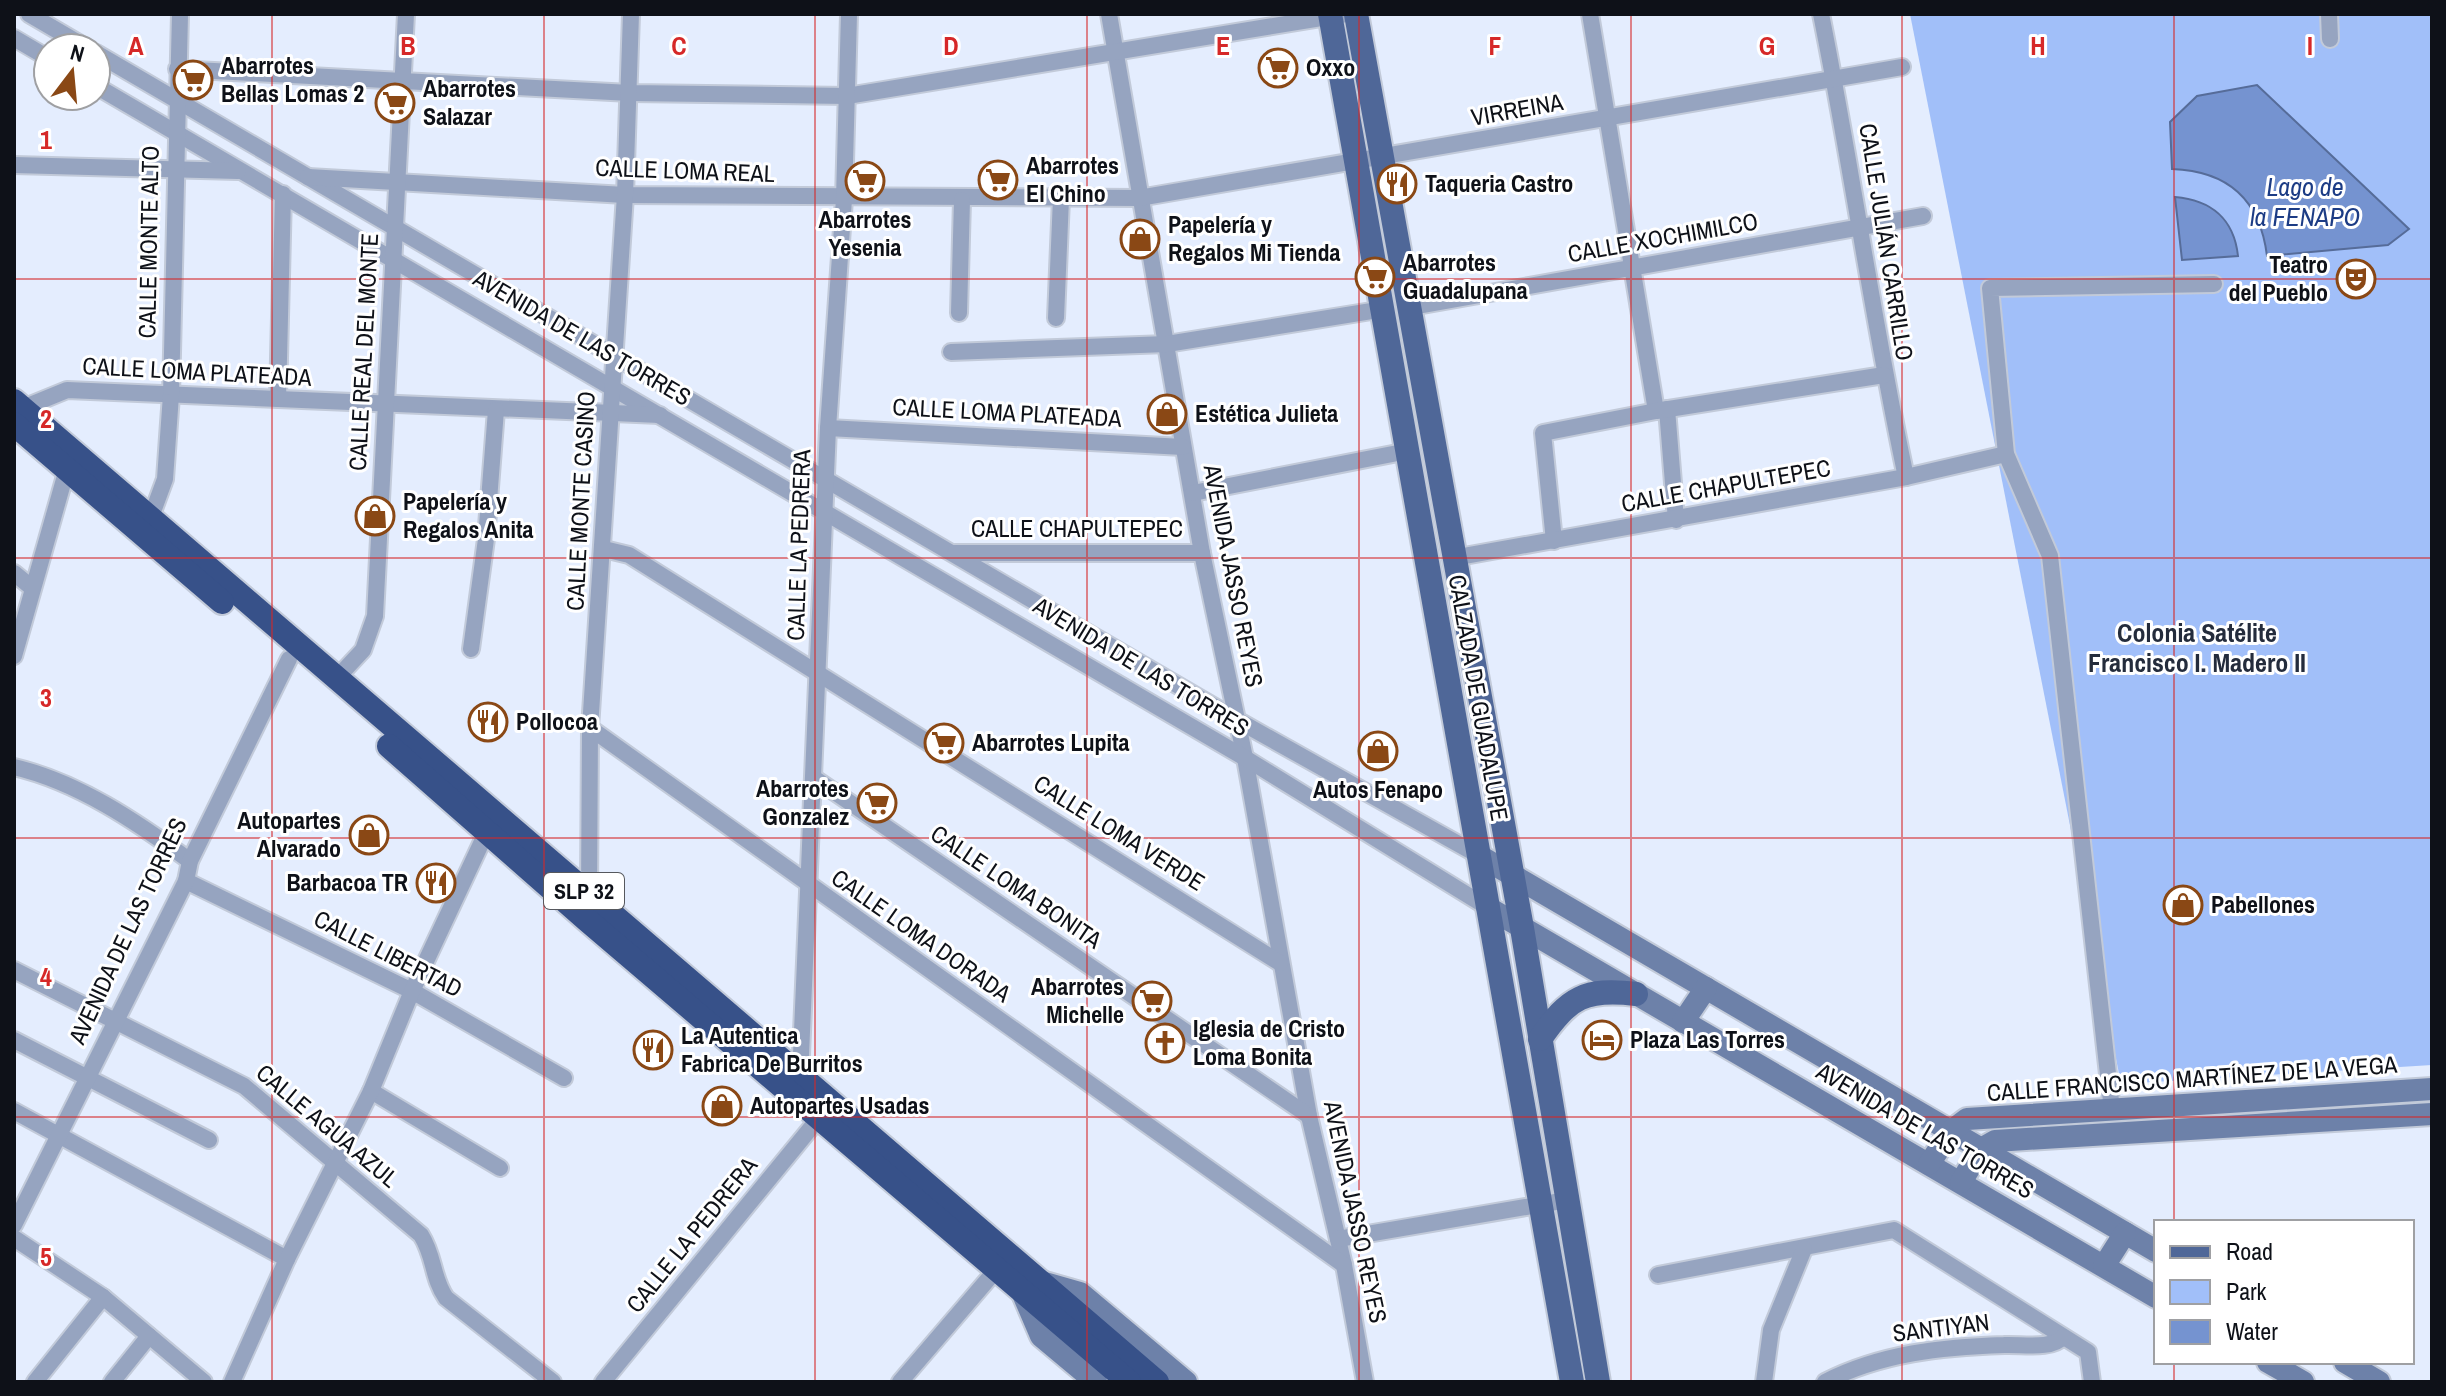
<svg xmlns="http://www.w3.org/2000/svg" width="2446" height="1396" font-family="'Archivo Narrow',sans-serif">
	<style>
		.green { fill: #a1bff9 }
		.water { fill: #7593d0; stroke: #566c99; stroke-width: 2 }
		.lines { fill: none; stroke-linecap: round; stroke-linejoin: round }
		.street-casing { stroke: #c2cad9; stroke-width: 20 }
		.secondary-casing { stroke: #c2cad9; stroke-width: 26 }
		.primary-casing { stroke: #c2cad9; stroke-width: 28 }
		.highway-casing { stroke: #c2cad9; stroke-width: 28 }
		.street { stroke: #96a4c0; stroke-width: 16 }
		.secondary { stroke: #6d81a9; stroke-width: 22 }
		.primary { stroke: #4f6798; stroke-width: 24 }
		.highway { stroke: #375189; stroke-width: 24 }
		.grid { fill: none; stroke: #d62828; stroke-width: 2; stroke-opacity: 0.55 }
		.labels { text-anchor: middle; stroke-width: 6; stroke-linejoin: round; paint-order: stroke }
		.shield { fill: #fff; stroke: #56585d; stroke-width: 2 }
		.shield-label { font-size: 22px; font-weight: bold; fill: #0e1118 }
		.poi-label { font-size: 24px; font-weight: bold; fill: #0e1118; stroke: #fff; text-anchor: start }
		.street-label { font-size: 24px; fill: #0e1118; stroke: #fff }
		.water-label { font-size: 26px; font-style: italic; fill: #1c3c85; stroke: #fff }
		.neighbourhood-label { font-size: 26px; font-weight: bold; fill: #242c3c; stroke: #fff }
		.grid-label { font-size: 26px; text-anchor: middle; font-weight: bold; fill: #d62828; stroke: #fff; stroke-width: 6; stroke-linejoin: round; paint-order: stroke }
	</style>
	<rect width="100%" height="100%" fill="#e4edfe"/>
	<polygon class="green" points="1910,14 2432,14 2432,1065 2121,1084"/>
	<g class="water">
		<path d="M2257,85L2409,229L2388,245L2267,256C2260,199 2228,171 2172,169L2170,122L2197,96Z"/>
		<path d="M2175,197C2211,200 2234,219 2238,256L2182,260Z"/>
	</g>
	<g class="lines">
		<defs>
			<g id="street">
				<polyline points="29,14 87,48"/>
				<polyline points="1109,14 1202,553 1245,758 1309,1116 1344,1265 1365,1382"/>
				<polyline points="1590,14 1656,411"/>
				<path d="M1821,14C1852,168 1873,323 1906,477"/>
				<polyline points="2329,14 2330,39"/>
				<polyline points="14,38 48,58"/>
				<polyline points="96,53 1237,720 1478,855"/>
				<polyline points="177,69 630,93 847,96 1346,14"/>
				<polyline points="96,86 1245,758 1487,907"/>
				<polyline points="14,165 238,171"/>
				<polyline points="308,177 625,195 1139,198 1902,67"/>
				<polyline points="1411,307 1923,216"/>
				<polyline points="959,313 962,200"/>
				<polyline points="1056,318 1061,198"/>
				<polyline points="951,352 1167,344 1384,309"/>
				<polyline points="278,399 283,194"/>
				<polyline points="23,408 67,390 660,415"/>
				<polyline points="1667,409 1676,520"/>
				<polyline points="828,428 1183,447"/>
				<polyline points="1193,493 1408,451"/>
				<polyline points="151,517 165,479 171,395 180,14"/>
				<polyline points="1554,541 1543,433 1656,411 1884,375"/>
				<polyline points="604,549 629,555 1280,963"/>
				<polyline points="955,553 1202,553"/>
				<polyline points="1453,558 1906,477 2006,454"/>
				<polyline points="14,573 31,587"/>
				<polyline points="471,649 486,539 496,410"/>
				<polyline points="14,656 67,469"/>
				<polyline points="336,679 363,650 375,616 406,14"/>
				<polyline points="590,728 1344,1265"/>
				<path d="M14,767C78,782 137,822 190,861"/>
				<polyline points="814,778 1309,1116"/>
				<polyline points="186,881 412,991 564,1078"/>
				<polyline points="589,895 590,728 625,195 631,14"/>
				<path d="M14,970L244,1086L421,1235C435,1257 432,1278 446,1298L553,1382"/>
				<polyline points="14,1040 209,1140"/>
				<polyline points="800,1078 828,428 844,199 849,14"/>
				<polyline points="371,1091 500,1168"/>
				<polyline points="2112,1110 2050,556 2006,454 1990,288 2214,284"/>
				<polyline points="14,1111 287,1259"/>
				<polyline points="14,1225 186,881 190,861 289,659"/>
				<polyline points="14,1238 103,1297 204,1382"/>
				<polyline points="1338,1239 1567,1200"/>
				<polyline points="1658,1275 1894,1230 2088,1352 2092,1382"/>
				<polyline points="35,1382 103,1297"/>
				<polyline points="112,1382 149,1336"/>
				<polyline points="232,1382 287,1259 371,1091 412,991 487,831"/>
				<polyline points="603,1382 819,1118"/>
				<polyline points="900,1382 996,1270"/>
				<polyline points="1764,1382 1771,1330 1804,1249"/>
				<path d="M1825,1382C1881,1353 1943,1347 2004,1345C2022,1344 2051,1350 2063,1337"/>
			</g>
			<g id="secondary">
				<polyline points="1478,855 2156,1251"/>
				<polyline points="1487,907 2156,1297"/>
				<polyline points="1683,1022 1706,988"/>
				<polyline points="1929,1164 1951,1131 1967,1119 2432,1089"/>
				<polyline points="1961,1182 1981,1149 1995,1141 2432,1114"/>
				<polyline points="2104,1266 2125,1233"/>
				<polyline points="1038,1281 1080,1293 1186,1382"/>
				<polyline points="1023,1294 1041,1336 1096,1382"/>
				<polyline points="2268,1362 2303,1382"/>
				<polyline points="2345,1362 2379,1382"/>
			</g>
			<g id="primary">
				<polyline points="1330,14 1572,1382"/>
				<polyline points="1356,14 1522,928 1598,1382"/>
				<path d="M1540,1039C1569,997 1585,988 1636,994"/>
			</g>
			<g id="highway">
				<polyline points="14,401 1157,1382"/>
				<polyline points="14,424 222,602"/>
				<polyline points="389,746 587,920 1129,1382"/>
			</g>
		</defs>
		<use href="#street" class="street-casing"/>
		<use href="#secondary" class="secondary-casing"/>
		<use href="#primary" class="primary-casing"/>
		<use href="#highway" class="highway-casing"/>
		<use href="#street" class="street"/>
		<use href="#secondary" class="secondary"/>
		<use href="#primary" class="primary"/>
		<use href="#highway" class="highway"/>
	</g>
	<path class="grid" d="M272,14V1382M544,14V1382M815,14V1382M1087,14V1382M1359,14V1382M1631,14V1382M1902,14V1382M2174,14V1222M14,279H2432M14,558H2432M14,838H2432M14,1117H2432M2174,1362V1382"/>
	<defs>
		<symbol id="supermarket-ring" viewBox="-11 -11 22 22"><circle r="9.5" fill="#fff" stroke="#8a4815" stroke-width="1.5"/><path d="M-6-5.5h2.5l.6 2H6L4.5 2H-2.5L-4.4-4H-6ZM-1.5 3.2a1.3 1.3 0 1 0 .1 0ZM3 3.2a1.3 1.3 0 1 0 .1 0Z" fill="#8a4815"/></symbol>
		<symbol id="restaurant-ring" viewBox="-11 -11 22 22"><circle r="9.5" fill="#fff" stroke="#8a4815" stroke-width="1.5"/><path d="M-5-6h1v4h1v-4h1v4h1v-4h1v5L-1.5 .5V6h-2V.5L-5-1ZM5-6V6H3V1.5H1.5Q1.5-4 5-6Z" fill="#8a4815"/></symbol>
		<symbol id="shop-ring" viewBox="-11 -11 22 22"><circle r="9.5" fill="#fff" stroke="#8a4815" stroke-width="1.5"/><path d="M-5-2.5h2.3a2.7 3.5 0 0 1 5.4 0H5L5.5 6h-11ZM-1.5-2.5h3a1.5 2.3 0 0 0-3 0Z" fill="#8a4815"/></symbol>
		<symbol id="theatre-ring" viewBox="-11 -11 22 22"><circle r="9.5" fill="#fff" stroke="#8a4815" stroke-width="1.5"/><path d="M-5-5.5Q0-4 5-5.5V0Q5 5 0 6Q-5 5-5 0ZM-3.3-2.5H-1v1.5H-3.3ZM1-2.5H3.3v1.5H1ZM-2.8 1Q0 5.5 2.8 1Z" fill="#8a4815"/></symbol>
		<symbol id="hotel-ring" viewBox="-11 -11 22 22"><circle r="9.5" fill="#fff" stroke="#8a4815" stroke-width="1.5"/><path d="M-6-4.5h1.5V1H6V5H4.5V3h-9V5H-6ZM-4 0a1.8 1.8 0 1 1 3.6 0ZM.5 0V-2.5h3Q6-2.5 6 0Z" fill="#8a4815"/></symbol>
		<symbol id="church-ring" viewBox="-11 -11 22 22"><circle r="9.5" fill="#fff" stroke="#8a4815" stroke-width="1.5"/><path d="M-1.2-6h2.4v3.5h3.3v2.4h-3.3V6h-2.4V-.1h-3.3v-2.4h3.3Z" fill="#8a4815"/></symbol>
	</defs>
	<g fill-rule="evenodd">
		<use href="#supermarket-ring" x="1256" y="46" width="44" height="44"/>
		<use href="#supermarket-ring" x="171" y="58" width="44" height="44"/>
		<use href="#supermarket-ring" x="373" y="81" width="44" height="44"/>
		<use href="#supermarket-ring" x="976" y="158" width="44" height="44"/>
		<use href="#supermarket-ring" x="843" y="159" width="44" height="44"/>
		<use href="#restaurant-ring" x="1375" y="162" width="44" height="44"/>
		<use href="#shop-ring" x="1118" y="217" width="44" height="44"/>
		<use href="#supermarket-ring" x="1353" y="255" width="44" height="44"/>
		<use href="#theatre-ring" x="2334" y="257" width="44" height="44"/>
		<use href="#shop-ring" x="1145" y="392" width="44" height="44"/>
		<use href="#shop-ring" x="353" y="494" width="44" height="44"/>
		<use href="#restaurant-ring" x="466" y="700" width="44" height="44"/>
		<use href="#supermarket-ring" x="922" y="721" width="44" height="44"/>
		<use href="#shop-ring" x="1356" y="729" width="44" height="44"/>
		<use href="#supermarket-ring" x="855" y="781" width="44" height="44"/>
		<use href="#shop-ring" x="347" y="813" width="44" height="44"/>
		<use href="#restaurant-ring" x="414" y="861" width="44" height="44"/>
		<use href="#shop-ring" x="2161" y="883" width="44" height="44"/>
		<use href="#supermarket-ring" x="1130" y="979" width="44" height="44"/>
		<use href="#hotel-ring" x="1580" y="1018" width="44" height="44"/>
		<use href="#church-ring" x="1143" y="1021" width="44" height="44"/>
		<use href="#restaurant-ring" x="631" y="1028" width="44" height="44"/>
		<use href="#shop-ring" x="700" y="1084" width="44" height="44"/>
	</g>
	<g class="labels">
		<rect class="shield" x="544" y="873" width="80" height="36" rx="6"/>
		<g class="shield-label">
			<text x="584" y="899">SLP 32</text>
		</g>
		<g class="poi-label">
			<text x="221" y="74">Abarrotes<tspan x="221" dy="28">Bellas Lomas 2</tspan></text>
			<text x="1306" y="76">Oxxo</text>
			<text x="423" y="97">Abarrotes<tspan x="423" dy="28">Salazar</tspan></text>
			<text x="1026" y="174">Abarrotes<tspan x="1026" dy="28">El Chino</tspan></text>
			<text x="1425" y="192">Taqueria Castro</text>
			<text x="865" y="228" text-anchor="middle">Abarrotes<tspan x="865" dy="28">Yesenia</tspan></text>
			<text x="1168" y="233">Papelería y<tspan x="1168" dy="28">Regalos Mi Tienda</tspan></text>
			<text x="1403" y="271">Abarrotes<tspan x="1403" dy="28">Guadalupana</tspan></text>
			<text x="2328" y="273" text-anchor="end">Teatro<tspan x="2328" dy="28">del Pueblo</tspan></text>
			<text x="1195" y="422">Estética Julieta</text>
			<text x="403" y="510">Papelería y<tspan x="403" dy="28">Regalos Anita</tspan></text>
			<text x="516" y="730">Pollocoa</text>
			<text x="972" y="751">Abarrotes Lupita</text>
			<text x="849" y="797" text-anchor="end">Abarrotes<tspan x="849" dy="28">Gonzalez</tspan></text>
			<text x="1378" y="798" text-anchor="middle">Autos Fenapo</text>
			<text x="341" y="829" text-anchor="end">Autopartes<tspan x="341" dy="28">Alvarado</tspan></text>
			<text x="408" y="891" text-anchor="end">Barbacoa TR</text>
			<text x="2211" y="913">Pabellones</text>
			<text x="1124" y="995" text-anchor="end">Abarrotes<tspan x="1124" dy="28">Michelle</tspan></text>
			<text x="1193" y="1037">Iglesia de Cristo<tspan x="1193" dy="28">Loma Bonita</tspan></text>
			<text x="681" y="1044">La Autentica<tspan x="681" dy="28">Fabrica De Burritos</tspan></text>
			<text x="1630" y="1048">Plaza Las Torres</text>
			<text x="750" y="1114">Autopartes Usadas</text>
		</g>
		<g class="street-label">
			<text transform="translate(1517 110) rotate(-10)" y="8">VIRREINA</text>
			<text transform="translate(685 171) rotate(2)" y="8">CALLE LOMA REAL</text>
			<text transform="translate(1663 238) rotate(-10)" y="8">CALLE XOCHIMILCO</text>
			<text transform="translate(149 242) rotate(-89)" y="8">CALLE MONTE ALTO</text>
			<text transform="translate(1886 242) rotate(81)" y="8">CALLE JULIÁN CARRILLO</text>
			<text transform="translate(582 338) rotate(30)" y="8">AVENIDA DE LAS TORRES</text>
			<text transform="translate(364 352) rotate(-87)" y="8">CALLE REAL DEL MONTE</text>
			<text transform="translate(197 372) rotate(3)" y="8">CALLE LOMA PLATEADA</text>
			<text transform="translate(1007 413) rotate(3)" y="8">CALLE LOMA PLATEADA</text>
			<text transform="translate(1726 486) rotate(-10)" y="8">CALLE CHAPULTEPEC</text>
			<text transform="translate(581 501) rotate(-87)" y="8">CALLE MONTE CASINO</text>
			<text x="1077" y="537">CALLE CHAPULTEPEC</text>
			<text transform="translate(799 545) rotate(-88)" y="8">CALLE LA PEDRERA</text>
			<text transform="translate(1233 576) rotate(79)" y="8">AVENIDA JASSO REYES</text>
			<text transform="translate(1141 667) rotate(31)" y="8">AVENIDA DE LAS TORRES</text>
			<text transform="translate(1478 698) rotate(80)" y="8">CALZADA DE GUADALUPE</text>
			<text transform="translate(1119 833) rotate(32)" y="8">CALLE LOMA VERDE</text>
			<text transform="translate(1016 887) rotate(34)" y="8">CALLE LOMA BONITA</text>
			<text transform="translate(128 931) rotate(-65)" y="8">AVENIDA DE LAS TORRES</text>
			<text transform="translate(921 936) rotate(35)" y="8">CALLE LOMA DORADA</text>
			<text transform="translate(388 954) rotate(27)" y="8">CALLE LIBERTAD</text>
			<text transform="translate(2192 1079) rotate(-4)" y="8">CALLE FRANCISCO MARTÍNEZ DE LA VEGA</text>
			<text transform="translate(327 1126) rotate(40)" y="8">CALLE AGUA AZUL</text>
			<text transform="translate(1925 1131) rotate(30)" y="8">AVENIDA DE LAS TORRES</text>
			<text transform="translate(1355 1212) rotate(78)" y="8">AVENIDA JASSO REYES</text>
			<text transform="translate(692 1235) rotate(-51)" y="8">CALLE LA PEDRERA</text>
			<text transform="translate(1941 1328) rotate(-7)" y="8">SANTIYAN</text>
		</g>
		<g class="water-label">
			<text x="2305" y="196">Lago de<tspan x="2305" dy="30">la FENAPO</tspan></text>
		</g>
		<g class="neighbourhood-label">
			<text x="2197" y="642">Colonia Satélite<tspan x="2197" dy="30">Francisco I. Madero II</tspan></text>
		</g>
	</g>
	<g class="grid-label">
		<text x="136" y="55">A</text>
		<text x="408" y="55">B</text>
		<text x="679" y="55">C</text>
		<text x="951" y="55">D</text>
		<text x="1223" y="55">E</text>
		<text x="1495" y="55">F</text>
		<text x="1767" y="55">G</text>
		<text x="2038" y="55">H</text>
		<text x="2310" y="55">I</text>
		<text x="46" y="149">1</text>
		<text x="46" y="428">2</text>
		<text x="46" y="707">3</text>
		<text x="46" y="986">4</text>
		<text x="46" y="1266">5</text>
	</g>
	<rect width="2446" height="1396" fill="none" stroke="#0e1118" stroke-width="32"/>
	<rect x="2154" y="1220" width="260" height="144" fill="#ffffff" stroke="#9fa0a3" stroke-width="2"/>
	<rect x="2170" y="1246" width="40" height="12" fill="#4f6798" stroke="#9fa0a3" stroke-width="2"/>
	<text x="2226" y="1260" font-size="24" fill="#0e1118">Road</text>
	<rect x="2170" y="1280" width="40" height="24" fill="#a1bff9" stroke="#9fa0a3" stroke-width="2"/>
	<text x="2226" y="1300" font-size="24" fill="#0e1118">Park</text>
	<rect x="2170" y="1320" width="40" height="24" fill="#7593d0" stroke="#9fa0a3" stroke-width="2"/>
	<text x="2226" y="1340" font-size="24" fill="#0e1118">Water</text>
	<g transform="translate(72 72) rotate(16)"><circle r="38" fill="#ffffff" stroke="#9fa0a3" stroke-width="2"/>
	<path d="M0-6L14 30L0 20L-14 30Z" fill="#8a4815"/>
	<text y="-12" font-size="22" font-weight="bold" text-anchor="middle" fill="#0e1118">N</text>
	</g>
</svg>
